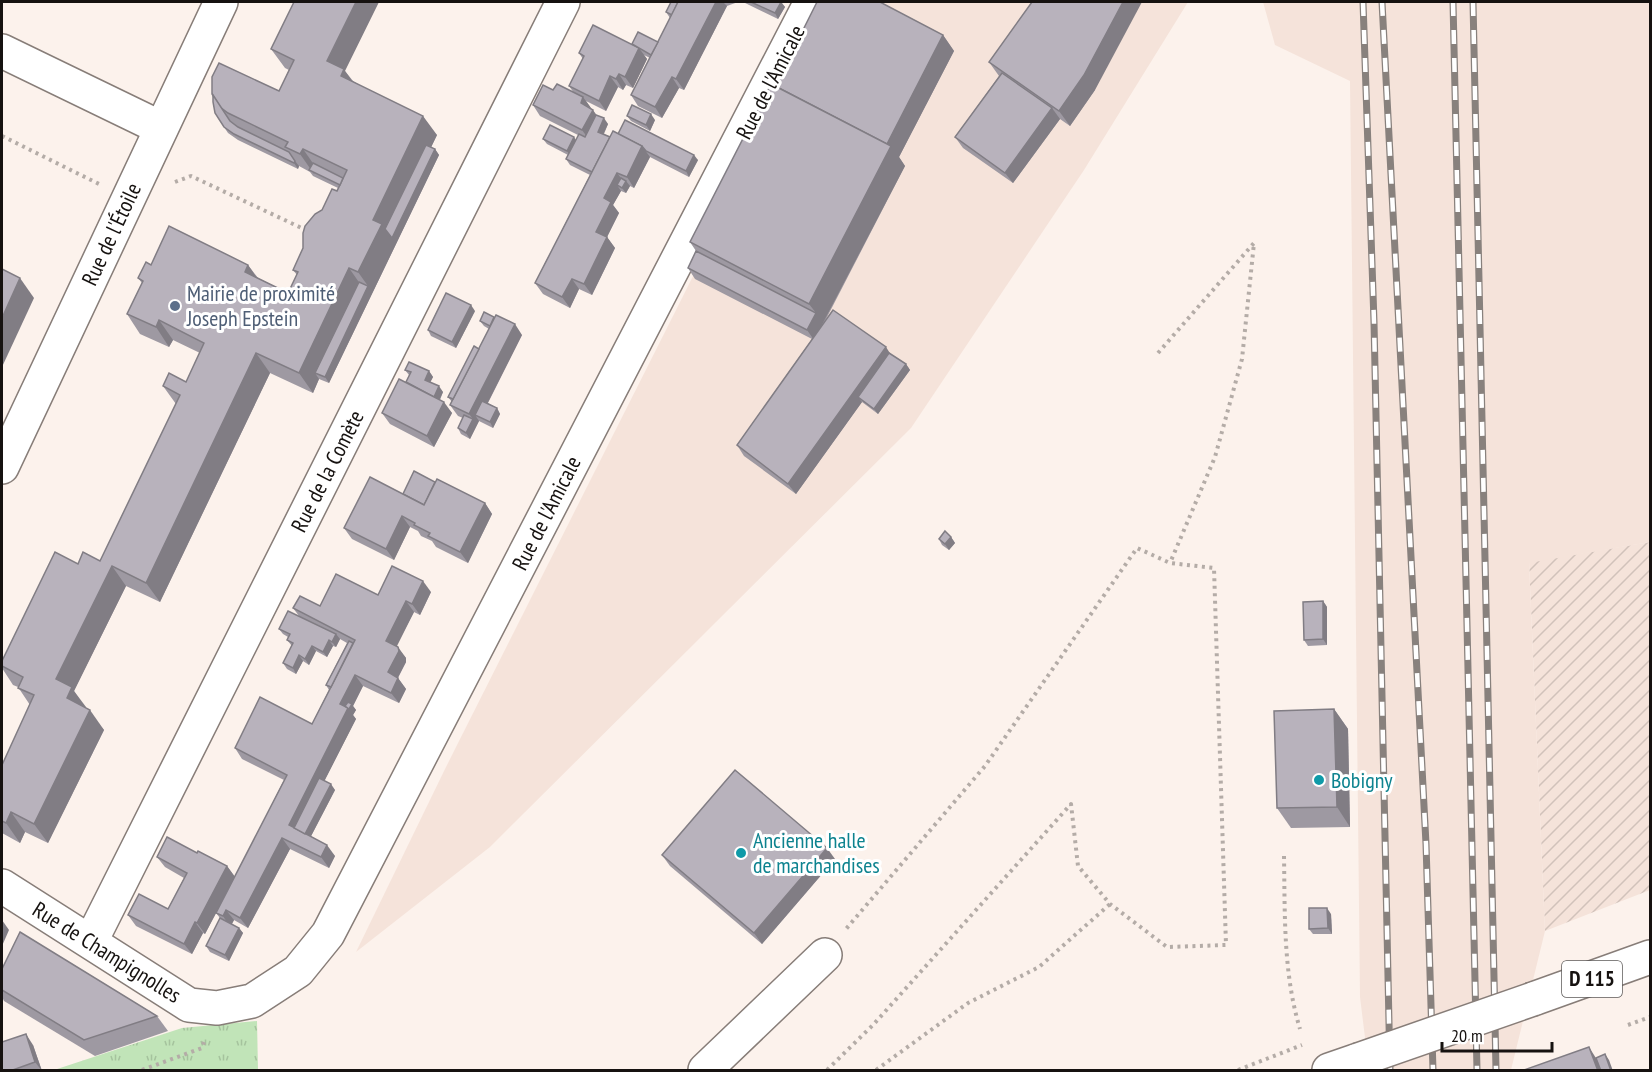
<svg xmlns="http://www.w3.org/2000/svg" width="1652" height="1072" font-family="'PT Sans Narrow',sans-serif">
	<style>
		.industrial { fill: url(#industrial-furrows) }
		.built { fill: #f5e3da }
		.grass { fill: url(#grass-tufts) }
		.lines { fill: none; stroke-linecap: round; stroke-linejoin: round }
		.minor-casing { stroke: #877d78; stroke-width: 36 }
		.major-casing { stroke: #877d78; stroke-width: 36 }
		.path { stroke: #b4aca7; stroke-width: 4; stroke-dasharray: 3 4.5; stroke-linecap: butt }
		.minor { stroke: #fff; stroke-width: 33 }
		.major { stroke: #fff; stroke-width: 33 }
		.rail-casing { stroke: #88817d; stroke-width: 7 }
		.rail { stroke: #fff; stroke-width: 4.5; stroke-dasharray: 14; stroke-linecap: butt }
		.major-bridge-casing { stroke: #877d78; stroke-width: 36; stroke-linecap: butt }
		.major-bridge { stroke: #fff; stroke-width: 33 }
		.wall { fill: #9e99a2 }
		.shaded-wall { fill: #817d84 }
		.building { fill: #b8b2bc; stroke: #817d84; stroke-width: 1.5 }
		.service-dot { fill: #5c6f8a; stroke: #fff; stroke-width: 2 }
		.culture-dot { fill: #0f9aa8; stroke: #fff; stroke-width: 2 }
		.labels { text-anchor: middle; stroke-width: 6; stroke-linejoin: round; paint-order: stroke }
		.shield { fill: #fff; stroke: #5c5958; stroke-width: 1.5 }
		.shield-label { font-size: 21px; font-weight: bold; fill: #161210 }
		.street-label { font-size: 22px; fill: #161210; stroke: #fff }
		.service-label { font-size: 22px; fill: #4e5e75; stroke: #fff; text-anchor: start }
		.culture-label { font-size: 22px; fill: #0d838f; stroke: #fff; text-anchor: start }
	</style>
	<defs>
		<pattern id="industrial-furrows" width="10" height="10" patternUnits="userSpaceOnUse" patternTransform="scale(1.5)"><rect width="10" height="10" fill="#f5e3da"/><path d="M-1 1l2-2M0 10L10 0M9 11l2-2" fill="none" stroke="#d1c2ba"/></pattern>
		<pattern id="grass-tufts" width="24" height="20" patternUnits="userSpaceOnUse" patternTransform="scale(1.5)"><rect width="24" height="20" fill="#c1e4b8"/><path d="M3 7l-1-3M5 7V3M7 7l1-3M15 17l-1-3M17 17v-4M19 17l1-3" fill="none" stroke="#a5c39d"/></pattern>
	</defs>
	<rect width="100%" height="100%" fill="#fcf2ec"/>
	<polygon class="industrial" points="1650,542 1650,890 1545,931 1529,562"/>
	<g class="built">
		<polygon points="831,2 1188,2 1084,170 911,428 490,847 356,952 446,767"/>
		<polygon points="1263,2 1650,2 1650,542 1529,563 1545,931 1511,1070 1369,1070 1360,997 1350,81 1275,45"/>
	</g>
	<polygon class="grass" points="257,1021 258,1070 54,1070 182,1028"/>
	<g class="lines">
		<defs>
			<g id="minor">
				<polyline points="2,51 161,128"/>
				<polyline points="2,467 221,2"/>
				<polyline points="2,886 189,1005 217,1008 252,1001 298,971 328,934 811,2"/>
				<polyline points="91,941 563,2"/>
				<polyline points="705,1070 825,955"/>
			</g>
			<g id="major">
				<polyline points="1533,999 1650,957"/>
				<polyline points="1329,1070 1358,1060"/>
			</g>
		</defs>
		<use href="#minor" class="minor-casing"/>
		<use href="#major" class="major-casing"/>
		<g class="path">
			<polyline points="2,136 99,184"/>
			<polyline points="175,182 191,176 308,231"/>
			<polyline points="1158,353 1254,243 1242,359 1215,457 1170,563"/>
			<path d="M1284,856C1285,914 1283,973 1300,1029"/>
			<polyline points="1628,1025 1650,1017"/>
			<polyline points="142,1070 202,1048 204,1042"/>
			<polyline points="827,1070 873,1025 1071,804 1078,866 1110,904 1167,947 1226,945 1214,568 1170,563 1137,548 985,766 846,929"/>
			<polyline points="876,1070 968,1003 1039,967 1110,904"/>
			<polyline points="1238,1070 1302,1045"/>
		</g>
		<use href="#minor" class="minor"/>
		<use href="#major" class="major"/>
		<defs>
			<g id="rail">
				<polyline points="1363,2 1374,322 1390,1070"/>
				<polyline points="1382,2 1426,844 1433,1070"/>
				<polyline points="1453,2 1477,1070"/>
				<polyline points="1473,2 1496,1070"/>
			</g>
		</defs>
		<use href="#rail" class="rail-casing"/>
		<use href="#rail" class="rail"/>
		<defs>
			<polyline id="major-bridge" points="1358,1060 1533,999"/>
		</defs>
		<use href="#major-bridge" class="major-bridge-casing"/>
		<use href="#major-bridge" class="major-bridge"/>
	</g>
	<g class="wall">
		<polygon points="671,2 738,2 727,6 684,90 679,88 662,118 638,106 631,95 650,58 644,55 647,59 633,88 626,85 623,90 618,87 606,111 586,101 596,115 608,124 604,134 610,137 618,134 698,160 689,177 650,157 634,188 630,186 626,193 621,191 613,205 619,213 607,237 615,248 592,295 579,289 570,308 543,294 535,283 590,175 570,165 566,159 568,155 547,144 543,139 576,140 578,135 540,116 533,105 553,90 574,93 569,86 583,59 579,53 632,44 658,42 670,18 666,12"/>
		<polygon points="743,2 781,2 785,7 778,19"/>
		<polygon points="943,35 954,51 899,157 905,166 824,323 890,354 906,364 910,370 878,414 862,402 796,494 744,456 737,445 812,339 695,279 688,268 696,251 690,242 775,86"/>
		<polygon points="271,49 345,71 353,81 437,135 431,147 435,149 439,155 329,383 319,379 313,393 270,373 160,602 126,586 74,691 85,708 104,730 48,843 25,832 20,843 2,833 2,765 30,705 18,687 13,685 2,668 2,661 78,564 100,561 176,404 163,386 186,382 200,353 173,340 169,347 140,334 127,314 142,283 138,278 151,265 248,265 258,278 288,293 297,275 293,270 322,210 338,188 313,176 310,172 299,166 298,169 238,140 228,133 224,127 213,102 279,91 289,70 285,68"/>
		<polygon points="989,62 1095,90 1070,126 1060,119 1013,183 963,148 955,137 999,76"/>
		<polygon points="627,116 655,120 650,131 631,121"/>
		<polygon points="475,311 456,348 431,336 428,330"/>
		<polygon points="480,321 522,335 488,403 497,408 500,414 493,428 479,421 470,439 461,434 458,428 463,418 458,416 450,405 452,402 448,397 479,349 489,329 484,326"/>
		<polygon points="405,370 429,371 433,377 430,382 443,392 440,400 452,413 434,447 390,424 382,413 406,382 409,375"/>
		<polygon points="435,482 485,503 492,514 468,563 436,547 432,541 421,536 418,531 410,527 394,560 352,539 344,528 403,494"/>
		<polygon points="951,537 955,543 949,550 942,545 939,539"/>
		<polygon points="431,592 420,615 414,612 396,646 406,658 406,662 398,678 406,689 399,703 363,686 353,706 356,710 353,715 356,719 324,781 335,790 311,836 335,856 329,868 290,849 248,928 234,920 232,924 239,928 243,933 229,961 210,952 206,946 220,918 216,913 224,898 205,934 203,933 192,954 136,926 128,915 168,909 184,878 165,867 157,857 197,853 227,866 235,877 284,780 242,759 235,748 312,724 329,690 326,685 347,643 340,639 336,647 333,646 327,657 316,651 309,665 303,661 296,674 287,669 283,663 292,646 287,640 288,637 283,634 279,629 299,616 293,608 320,606 378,595"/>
		<polygon points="1323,601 1327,607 1327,645 1308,646 1304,640"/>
		<polygon points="1334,709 1348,729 1350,827 1291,828 1277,808"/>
		<polygon points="662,855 835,859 762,944 670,866"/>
		<polygon points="1331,914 1332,934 1313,934 1309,929"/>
		<polygon points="2,969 157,1016 168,1031 95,1056 4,1001 2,997"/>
		<polygon points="33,1045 42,1071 2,1071"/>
	</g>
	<g class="shaded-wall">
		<polygon points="356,2 379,2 345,71 358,89 355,95 327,61"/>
		<polygon points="716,2 723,2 727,6 684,90 676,79"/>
		<polygon points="781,2 785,7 778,19 775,13"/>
		<polygon points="1123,2 1142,2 1095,90 1070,126 1059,111"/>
		<polygon points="943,35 954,51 899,157 905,166 814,340 807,330 816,313 809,304 885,146"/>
		<polygon points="639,48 647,59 633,88 625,77"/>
		<polygon points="619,74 626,85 623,90 616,79"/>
		<polygon points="610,76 618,87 606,111 599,101"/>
		<polygon points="672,77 679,88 662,118 655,107"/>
		<polygon points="583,97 591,108 581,103"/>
		<polygon points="1052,108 1060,119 1013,183 1005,173"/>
		<polygon points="593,110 600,120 590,141 582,130"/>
		<polygon points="651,114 655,120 650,131 646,125"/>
		<polygon points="423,116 437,135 389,235 435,149 439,155 329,383 325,377 368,286 358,272 373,220"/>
		<polygon points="604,118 608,124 602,137 598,132"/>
		<polygon points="574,137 578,143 571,157 567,151"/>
		<polygon points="642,146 650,157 634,188 627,177"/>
		<polygon points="303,149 317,169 314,174 300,154"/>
		<polygon points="694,155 698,160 689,177 686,171"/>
		<polygon points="295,161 299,166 298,169 294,163"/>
		<polygon points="617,173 625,183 617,185 621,191 613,205 619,213 604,243 596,232 604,198"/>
		<polygon points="626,181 630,186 626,193 622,188"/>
		<polygon points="607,237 615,248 592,295 584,284"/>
		<polygon points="248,265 262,285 245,272"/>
		<polygon points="349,268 363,288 315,373 319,379 313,393 299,373"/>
		<polygon points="20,278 34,298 2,367 2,318"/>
		<polygon points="572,279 579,289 570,308 562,297"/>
		<polygon points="471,305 475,311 456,348 452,342"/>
		<polygon points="159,320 173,340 169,347 156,327"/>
		<polygon points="515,324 522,335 480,418 475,415 479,421 470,439 466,433 473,419 469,414"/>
		<polygon points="886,347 893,358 858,397 862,402 796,494 788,484"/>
		<polygon points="256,353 270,373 160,602 146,583"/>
		<polygon points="906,364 910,370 878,414 874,409"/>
		<polygon points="429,371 433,377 429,385 425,380"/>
		<polygon points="439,386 443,392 437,405 433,400"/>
		<polygon points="444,402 452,413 434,447 427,436"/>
		<polygon points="497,408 500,414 493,428 490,422"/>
		<polygon points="485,503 492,514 468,563 460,552"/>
		<polygon points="402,516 410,527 394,560 386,549"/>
		<polygon points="951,537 955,543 949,550 945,544"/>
		<polygon points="112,566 126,586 74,691 86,707 81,718 67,698 56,679"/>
		<polygon points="423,581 431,592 420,615 412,604"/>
		<polygon points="406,601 414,612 394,652 386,641"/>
		<polygon points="1323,601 1327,607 1327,645 1323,639"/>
		<polygon points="336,634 340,639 336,647 332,642"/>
		<polygon points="329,640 333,646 327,657 323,652"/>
		<polygon points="312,646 316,651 309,665 305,659"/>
		<polygon points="398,647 406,658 406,662 395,683 388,672"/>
		<polygon points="299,655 303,661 296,674 293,668"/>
		<polygon points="355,675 363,686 353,706 356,710 353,715 356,719 298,833 289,825 340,704"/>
		<polygon points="398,678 406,689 399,703 391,693"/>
		<polygon points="1334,709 1348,729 1350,827 1337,807"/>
		<polygon points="90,710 104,730 48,843 34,824"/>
		<polygon points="331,784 335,790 308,842 304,836"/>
		<polygon points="11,812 25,832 20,843 6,823"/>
		<polygon points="282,838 290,849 248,928 240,918"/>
		<polygon points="327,845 335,856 329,868 321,857"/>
		<polygon points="827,848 835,859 762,944 754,933"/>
		<polygon points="227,866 235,877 205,934 197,923"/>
		<polygon points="1327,908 1331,914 1332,934 1328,928"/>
		<polygon points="226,910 234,920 230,927 223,916"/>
		<polygon points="2,920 9,930 2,946"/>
		<polygon points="195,922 203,933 192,954 184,944"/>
		<polygon points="239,928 243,933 229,961 225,955"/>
		<polygon points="26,1034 33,1045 42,1071 35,1062"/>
		<polygon points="1589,1047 1599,1063 1603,1071 1598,1071"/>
		<polygon points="1605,1054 1609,1060 1613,1071 1611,1071"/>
	</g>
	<g class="building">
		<polygon points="294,2 356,2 327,61 344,69 341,76 423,116 373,220 382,224 358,272 349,268 299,373 256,353 146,583 112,566 56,679 72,687 67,698 90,710 34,824 11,812 6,823 2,821 2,765 34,695 18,688 23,677 2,666 2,661 55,552 78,564 83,552 100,561 180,395 163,386 169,373 186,382 204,343 159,320 156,327 127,314 143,281 138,278 146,262 151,265 169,226 248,265 245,272 288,293 298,272 293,270 303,248 303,233 305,226 315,214 322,210 332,189 337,191 347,170 303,149 300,154 285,147 288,142 228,113 220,107 212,94 212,77 219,63 279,91 294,60 271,49"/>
		<polygon points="671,2 678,2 672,15 666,12"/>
		<polygon points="678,2 716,2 676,79 672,77 655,107 631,95"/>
		<polygon points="751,2 781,2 775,13"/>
		<polygon points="817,2 880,2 943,35 887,144 775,86"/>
		<polygon points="1032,2 1123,2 1084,75 1059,111 989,62"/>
		<polygon points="593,25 639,48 625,77 619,74 616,79 610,76 599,101 569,86 584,56 579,53"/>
		<polygon points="638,32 658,42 651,55 632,44"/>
		<polygon points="1002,73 1052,108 1005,173 955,137"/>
		<polygon points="557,84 583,97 581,103 593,110 582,130 533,105 543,85 553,90"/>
		<polygon points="771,84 891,146 809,304 690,242"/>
		<polygon points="213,95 230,121 238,127 289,152 295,161 294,163 234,134 224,127 215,113 213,102"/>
		<polygon points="632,105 651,114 646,125 627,116"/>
		<polygon points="596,115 604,118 598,132 610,137 592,172 566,159 579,134 585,137"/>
		<polygon points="625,120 694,155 686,171 646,151 642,146 618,134"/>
		<polygon points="550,125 574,137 567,151 543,139"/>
		<polygon points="613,131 642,146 627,177 617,173 604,198 611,202 596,232 607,237 584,284 572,279 562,297 535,283"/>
		<polygon points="426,145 435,149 392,238 385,229"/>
		<polygon points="313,163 343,178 340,185 309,170"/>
		<polygon points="621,178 626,181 622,188 617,185"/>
		<polygon points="696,251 816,313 807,330 688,268"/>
		<polygon points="2,269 20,278 2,318"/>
		<polygon points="359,282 368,286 325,377 315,373"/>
		<polygon points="446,293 471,305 452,342 428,330"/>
		<polygon points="833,310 886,347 788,484 737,445"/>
		<polygon points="484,312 494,317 490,326 480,321"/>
		<polygon points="496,315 515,324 469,414 450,405"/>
		<polygon points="474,346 479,349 453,399 448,397"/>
		<polygon points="889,353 906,364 874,409 858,397"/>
		<polygon points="409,362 429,371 425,380 439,386 434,397 406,382 411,372 405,370"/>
		<polygon points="399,379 444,402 427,436 382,413"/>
		<polygon points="482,401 497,408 490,422 475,415"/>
		<polygon points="464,415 473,419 466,433 458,428"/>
		<polygon points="414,471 435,482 424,505 403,494"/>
		<polygon points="370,477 424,505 437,479 485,503 460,552 428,536 430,533 414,525 415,523 402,516 386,549 344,528"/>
		<polygon points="945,531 951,537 945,544 939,539"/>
		<polygon points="392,566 423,581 412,604 406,601 386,641 398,647 399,651 388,672 398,678 391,693 355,675 340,704 348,708 289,825 327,845 321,857 282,838 240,918 226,910 223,916 216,913 287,775 235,748 260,697 312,724 355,640 293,608 300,596 320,606 336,574 378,595"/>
		<polygon points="1323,601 1323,639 1304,640 1303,602"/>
		<polygon points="288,611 336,634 332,642 329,640 323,652 312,646 305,659 299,655 293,668 283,663 293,643 287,640 290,634 279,629"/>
		<polygon points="349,641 353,643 331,687 326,685"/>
		<polygon points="348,702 352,704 349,709 345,706"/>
		<polygon points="1334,709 1337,807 1277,808 1274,711"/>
		<polygon points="735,770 827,848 754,933 662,855"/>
		<polygon points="319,778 331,784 305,834 294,828"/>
		<polygon points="167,837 197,853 198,851 227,866 197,923 195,922 184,944 128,915 139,894 168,909 187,873 157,857"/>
		<polygon points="1309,908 1327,908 1328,928 1309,929"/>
		<polygon points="220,918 239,928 225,955 206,946"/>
		<polygon points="20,932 157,1016 84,1040 2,990 2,969"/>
		<polygon points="26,1034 35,1062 10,1071 2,1071 2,1042"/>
		<polygon points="1589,1047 1598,1071 1521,1071"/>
		<polygon points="1605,1054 1611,1071 1601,1071 1596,1058"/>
	</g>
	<circle class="service-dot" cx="175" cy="306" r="6"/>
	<g class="culture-dot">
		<circle cx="1319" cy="780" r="6"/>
		<circle cx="741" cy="853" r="6"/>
	</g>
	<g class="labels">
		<rect class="shield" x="1562" y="961" width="60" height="36" rx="4.5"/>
		<g class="shield-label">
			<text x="1592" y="986">D 115</text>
		</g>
		<g class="street-label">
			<text transform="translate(770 82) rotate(-63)" y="8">Rue de l'Amicale</text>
			<text transform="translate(111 234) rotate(-65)" y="8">Rue de l'Étoile</text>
			<text transform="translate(327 471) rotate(-63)" y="8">Rue de la Comète</text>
			<text transform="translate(546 513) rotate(-63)" y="8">Rue de l'Amicale</text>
			<text transform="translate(107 952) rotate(32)" y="8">Rue de Champignolles</text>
		</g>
		<g class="service-label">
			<text x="187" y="301">Mairie de proximité<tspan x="187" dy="25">Joseph Epstein</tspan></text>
		</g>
		<g class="culture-label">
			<text x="1331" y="788">Bobigny</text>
			<text x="753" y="848">Ancienne halle<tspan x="753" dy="25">de marchandises</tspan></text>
		</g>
	</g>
	<rect width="1652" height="1072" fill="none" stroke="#161210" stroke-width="6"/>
	<path d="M1442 1042v9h110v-9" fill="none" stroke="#161210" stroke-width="3"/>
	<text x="1451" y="1042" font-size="18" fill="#161210" stroke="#ffffff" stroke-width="4.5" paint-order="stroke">20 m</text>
</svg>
